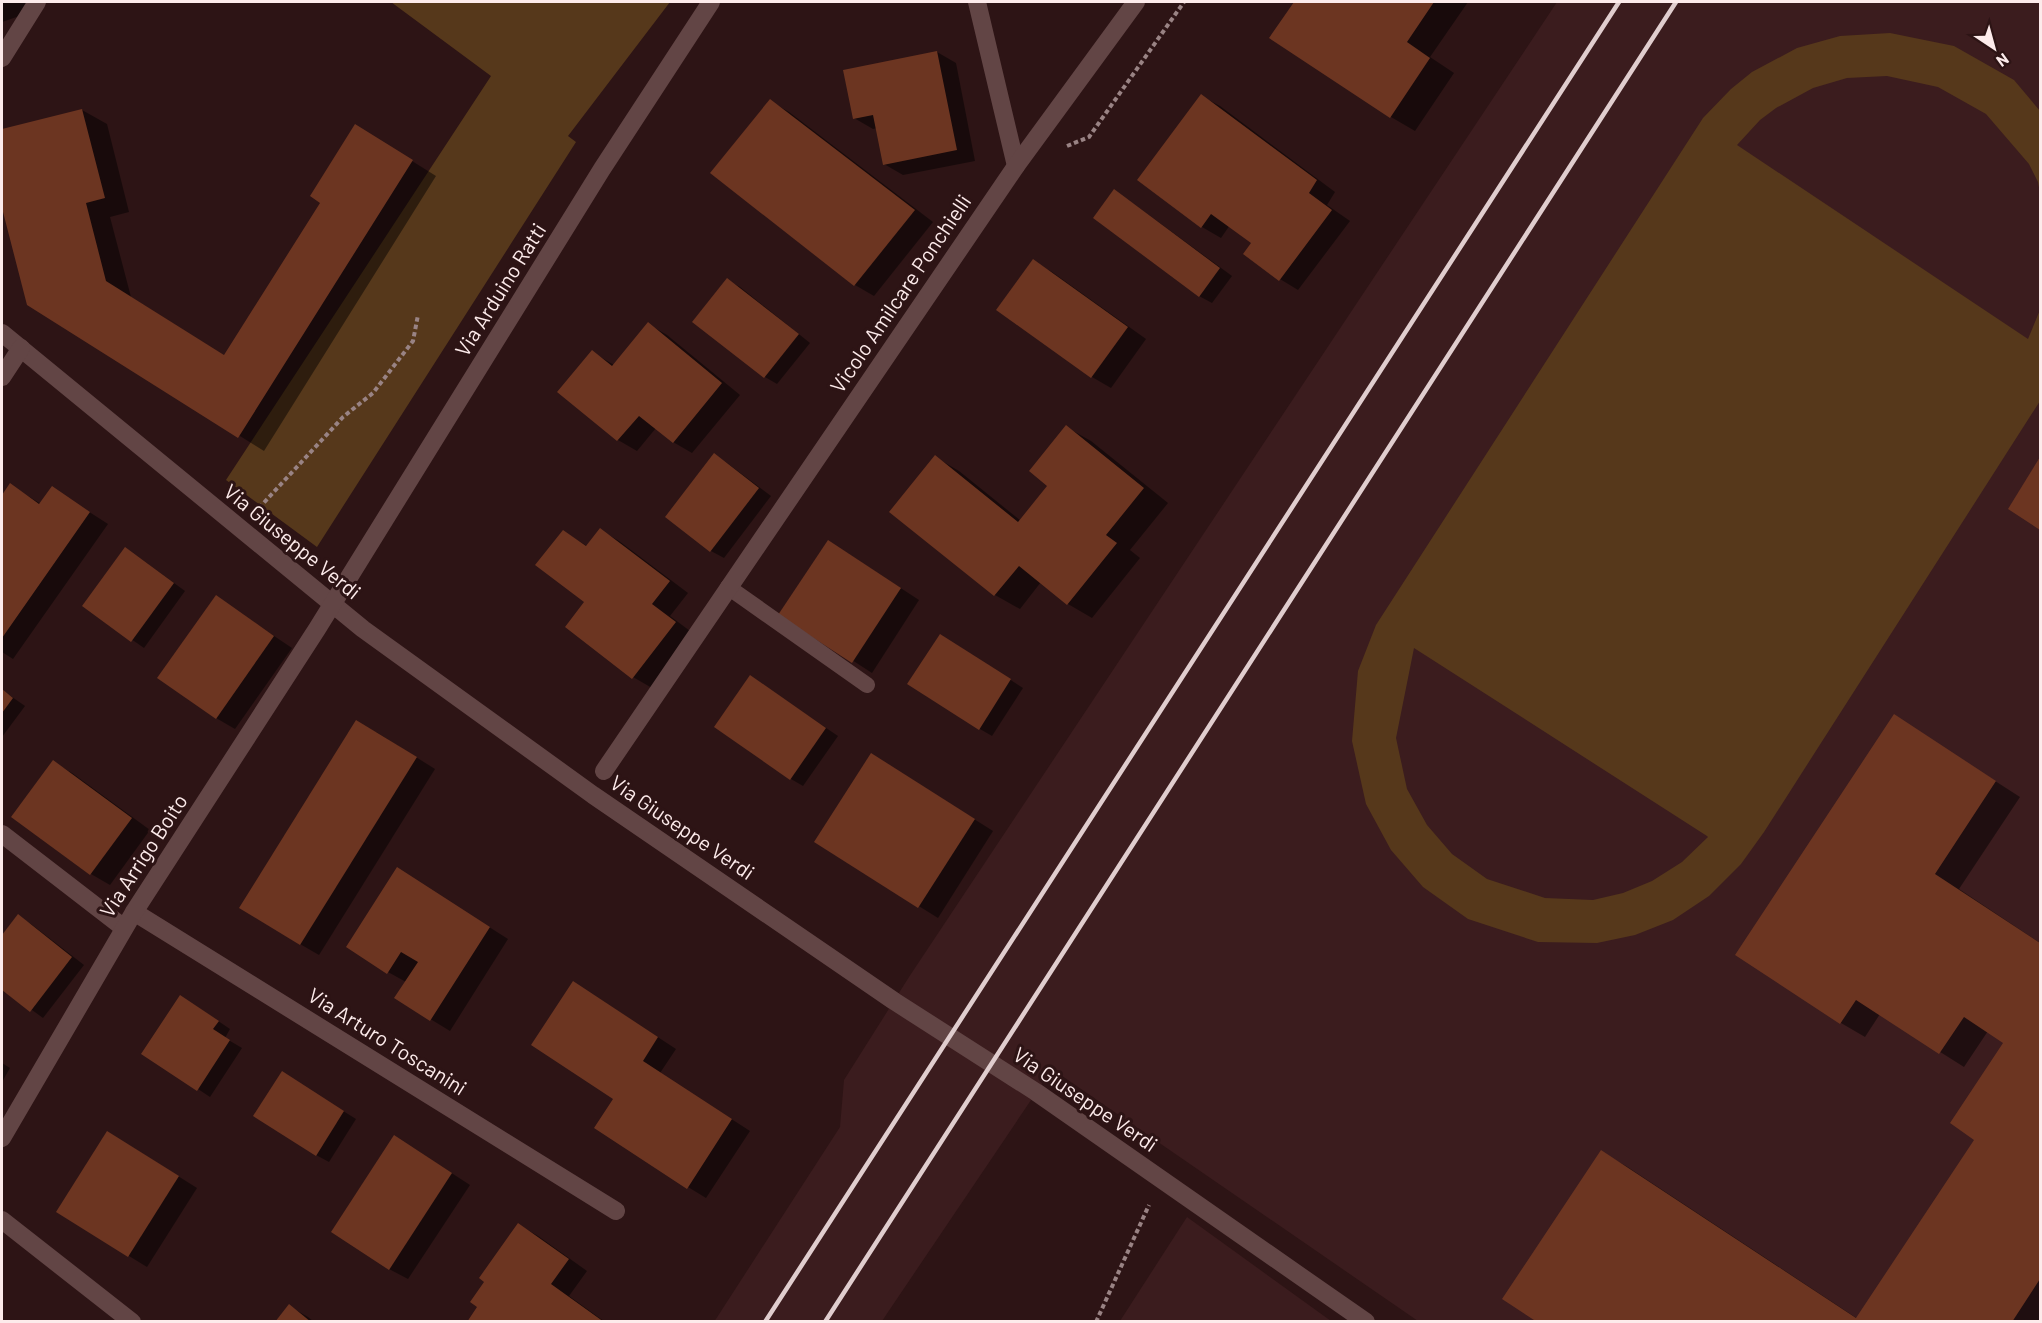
<svg xmlns="http://www.w3.org/2000/svg" width="2042" height="1323" font-family="Barlow,sans-serif">
	<style>
		.built { fill: #3b1c1e }
		.green { fill: #56381b; fill-rule: evenodd }
		.shadow { fill: #0007 }
		.building { fill: #6c3521 }
		.lines { fill: none; stroke-linecap: round; stroke-linejoin: round }
		.path { stroke: #998384; stroke-width: 4; stroke-dasharray: 4.5 3; stroke-linecap: butt }
		.lane { stroke: #624545; stroke-width: 16 }
		.street { stroke: #624545; stroke-width: 18 }
		.rail { stroke: #e0cdce; stroke-width: 4.5 }
		.labels { text-anchor: middle; stroke-width: 6; stroke-linejoin: round; paint-order: stroke }
		.street-label { font-size: 21px; fill: #fdebeb; stroke: #2d1415 }
	</style>
	<rect width="100%" height="100%" fill="#2d1415"/>
	<g class="built">
		<polygon points="1557,2 2040,2 2040,1321 1418,1321 1052,1069 882,1321 714,1322 840,1127 844,1080 909,977"/>
		<polygon points="1187,1217 1331,1321 1120,1321"/>
	</g>
	<g class="green">
		<polygon points="391,2 670,2 568,136 576,142 317,547 226,480 491,76"/>
		<path d="M1890,33L1954,46L2014,80L2040,111V193L2038,182L2029,164L1986,114L1938,87L1887,76L1847,78L1813,88L1776,108L1760,120L1737,145L2028,339L2040,310V401L1764,832L1741,864L1709,896L1673,920L1635,935L1597,943L1538,942L1468,919L1423,887L1391,850L1366,804L1352,741L1358,671L1376,625L1703,118L1731,89L1752,72L1797,48L1840,36ZM1414,648L1707,836L1708,837L1682,862L1652,881L1623,893L1593,900L1545,898L1487,879L1452,854L1427,825L1407,789L1396,738Z"/>
	</g>
	<g class="shadow">
		<polygon points="2,2 38,2 40,9 2,22"/>
		<polygon points="1295,2 1468,2 1430,57 1454,73 1415,131 1391,117 1271,37"/>
		<polygon points="937,52 956,63 975,161 903,175 884,164 877,128 873,129 854,118"/>
		<polygon points="1201,96 1220,106 1335,192 1327,205 1350,221 1298,290 1280,279 1253,243 1230,225 1221,238 1202,227 1139,180"/>
		<polygon points="770,101 789,112 933,222 874,296 855,285 712,173"/>
		<polygon points="82,110 107,124 129,212 110,217 131,297 225,356 380,141 436,176 264,451 28,304 2,202 2,131"/>
		<polygon points="1127,199 1232,276 1212,303 1199,296"/>
		<polygon points="1033,261 1052,272 1146,339 1111,388 1092,377 998,310"/>
		<polygon points="727,280 740,287 810,343 777,384 765,377 694,321"/>
		<polygon points="648,324 667,335 740,395 692,453 673,442 656,428 637,451 618,440 559,392 592,352 614,365"/>
		<polygon points="1066,427 1091,441 1168,503 1130,550 1140,558 1092,618 1068,604 1041,582 1020,609 995,595 891,511 935,457 959,471 1021,521 1049,486"/>
		<polygon points="715,455 727,463 771,496 724,558 711,551 667,517"/>
		<polygon points="2040,460 2040,528 2010,509"/>
		<polygon points="10,485 41,504 52,488 108,524 13,659 2,652 2,498"/>
		<polygon points="600,530 619,541 688,593 670,616 694,634 652,688 633,677 568,627 586,602 564,532 587,546"/>
		<polygon points="847,553 919,600 872,673 781,614"/>
		<polygon points="137,556 185,591 144,648 84,606"/>
		<polygon points="216,597 292,648 235,729 216,718"/>
		<polygon points="953,643 1023,688 992,736 980,729"/>
		<polygon points="751,677 838,736 803,786 791,779"/>
		<polygon points="2,690 25,706 2,737"/>
		<polygon points="1894,716 2020,797 1959,889 2040,943 2040,1322 1539,1322 1601,1152 1626,1166 1858,1319 1977,1139 2005,1042 1988,1031 1964,1067 1880,1014 1865,1037 1841,1023"/>
		<polygon points="376,732 435,769 319,955 300,944"/>
		<polygon points="53,762 72,773 150,830 110,885 91,874"/>
		<polygon points="890,766 993,831 938,918 816,842"/>
		<polygon points="398,869 508,939 450,1031 396,998 406,982 388,972"/>
		<polygon points="18,916 31,924 84,965 43,1018 2,988 2,938"/>
		<polygon points="592,994 676,1049 660,1073 750,1131 706,1198 688,1187 615,1098"/>
		<polygon points="193,1004 230,1029 225,1038 242,1048 210,1097 198,1089"/>
		<polygon points="2,1063 10,1068 2,1082"/>
		<polygon points="295,1081 356,1119 329,1162 316,1155"/>
		<polygon points="127,1144 197,1188 147,1267 129,1256"/>
		<polygon points="413,1148 470,1185 408,1279 389,1269"/>
		<polygon points="519,1225 538,1236 587,1271 569,1296 605,1322 469,1322 479,1307 486,1282"/>
		<polygon points="289,1306 308,1317 314,1322 277,1322"/>
	</g>
	<g class="building">
		<polygon points="1294,2 1434,2 1407,42 1430,58 1390,118 1269,38"/>
		<polygon points="937,51 957,150 883,165 873,115 853,119 843,70"/>
		<polygon points="1201,94 1317,180 1309,193 1332,210 1279,281 1243,254 1251,243 1211,214 1201,228 1137,180"/>
		<polygon points="770,99 915,210 854,286 710,173"/>
		<polygon points="82,109 105,198 86,203 106,281 224,355 320,203 310,196 355,124 413,160 238,438 27,305 2,208 2,129"/>
		<polygon points="1114,189 1220,268 1199,297 1093,218"/>
		<polygon points="1033,259 1128,327 1091,378 996,310"/>
		<polygon points="727,278 799,334 764,378 692,322"/>
		<polygon points="648,322 722,383 673,443 639,416 617,441 557,392 592,350 612,366"/>
		<polygon points="1066,425 1144,488 1106,535 1117,543 1067,605 1019,566 994,596 889,512 935,455 1018,522 1047,486 1029,471"/>
		<polygon points="714,453 759,488 710,552 665,517"/>
		<polygon points="2040,457 2040,530 2008,509"/>
		<polygon points="10,483 39,504 52,486 90,512 2,638 2,495"/>
		<polygon points="600,528 670,581 652,604 676,622 632,679 565,627 584,602 535,565 563,530 586,546"/>
		<polygon points="828,540 901,588 852,663 778,615"/>
		<polygon points="125,547 174,583 131,642 82,606"/>
		<polygon points="216,595 274,636 216,719 157,678"/>
		<polygon points="940,634 1011,679 979,730 907,684"/>
		<polygon points="750,675 826,728 790,780 714,727"/>
		<polygon points="2,689 13,698 2,713"/>
		<polygon points="1894,714 1996,781 1935,874 2040,943 2040,1279 2012,1322 1537,1322 1502,1299 1601,1150 1856,1318 1974,1140 1950,1123 2003,1043 1964,1017 1939,1054 1856,1000 1840,1024 1735,955"/>
		<polygon points="356,720 417,757 300,945 239,908"/>
		<polygon points="871,753 975,819 918,908 814,842"/>
		<polygon points="53,760 132,818 90,875 11,817"/>
		<polygon points="397,867 490,927 430,1021 394,998 418,962 401,952 387,974 346,947"/>
		<polygon points="18,914 72,957 30,1012 2,990 2,935"/>
		<polygon points="573,981 658,1037 643,1061 732,1119 687,1189 594,1128 613,1099 531,1045"/>
		<polygon points="180,995 219,1021 213,1029 230,1040 197,1091 141,1054"/>
		<polygon points="282,1071 344,1111 316,1156 253,1116"/>
		<polygon points="107,1131 179,1176 128,1257 56,1212"/>
		<polygon points="394,1135 452,1173 389,1270 331,1232"/>
		<polygon points="518,1223 569,1259 551,1284 604,1322 467,1322 477,1307 470,1302 484,1282 479,1278"/>
		<polygon points="289,1304 311,1322 275,1322"/>
	</g>
	<g class="lines">
		<g class="path">
			<polyline points="1067,146 1089,137 1184,2"/>
			<polyline points="259,508 343,417 373,393 413,341 418,315"/>
			<polyline points="1096,1322 1149,1205"/>
		</g>
		<polyline class="lane" points="728,587 867,685"/>
		<g class="street">
			<polyline points="977,2 1016,166"/>
			<polyline points="2,58 37,2"/>
			<polyline points="2,333 363,629 593,795 894,1001 1036,1092 1366,1322"/>
			<polyline points="2,377 21,348"/>
			<polyline points="604,771 1016,166 1136,2"/>
			<polyline points="2,834 124,928"/>
			<polyline points="134,912 616,1211"/>
			<polyline points="2,1138 134,912 317,629 602,169 711,2"/>
			<polyline points="2,1220 132,1322"/>
		</g>
		<g class="rail">
			<polyline points="765,1322 1619,2"/>
			<polyline points="825,1322 1676,2"/>
		</g>
	</g>
	<g class="labels">
		<g class="street-label">
			<text transform="translate(501 290) rotate(-58)" y="7">Via Arduino Ratti</text>
			<text transform="translate(901 294) rotate(-56)" y="7">Vicolo Amilcare Ponchielli</text>
			<text transform="translate(292 542) rotate(39)" y="7">Via Giuseppe Verdi</text>
			<text transform="translate(682 828) rotate(34)" y="7">Via Giuseppe Verdi</text>
			<text transform="translate(144 856) rotate(-57)" y="7">Via Arrigo Boito</text>
			<text transform="translate(387 1042) rotate(32)" y="7">Via Arturo Toscanini</text>
			<text transform="translate(1085 1100) rotate(34)" y="7">Via Giuseppe Verdi</text>
		</g>
	</g>
	<rect width="2042" height="1323" fill="none" stroke="#fdebeb" stroke-width="6"/>
	<g transform="translate(1994 48) rotate(144)" stroke="#2d1415" stroke-width="4.5" paint-order="stroke">
	<path d="M0-4.5L10 22L0 15L-10 22Z" fill="#fdebeb"/>
	<text y="-9" font-size="16" font-weight="bold" text-anchor="middle" fill="#fdebeb">N</text>
	</g>
</svg>
